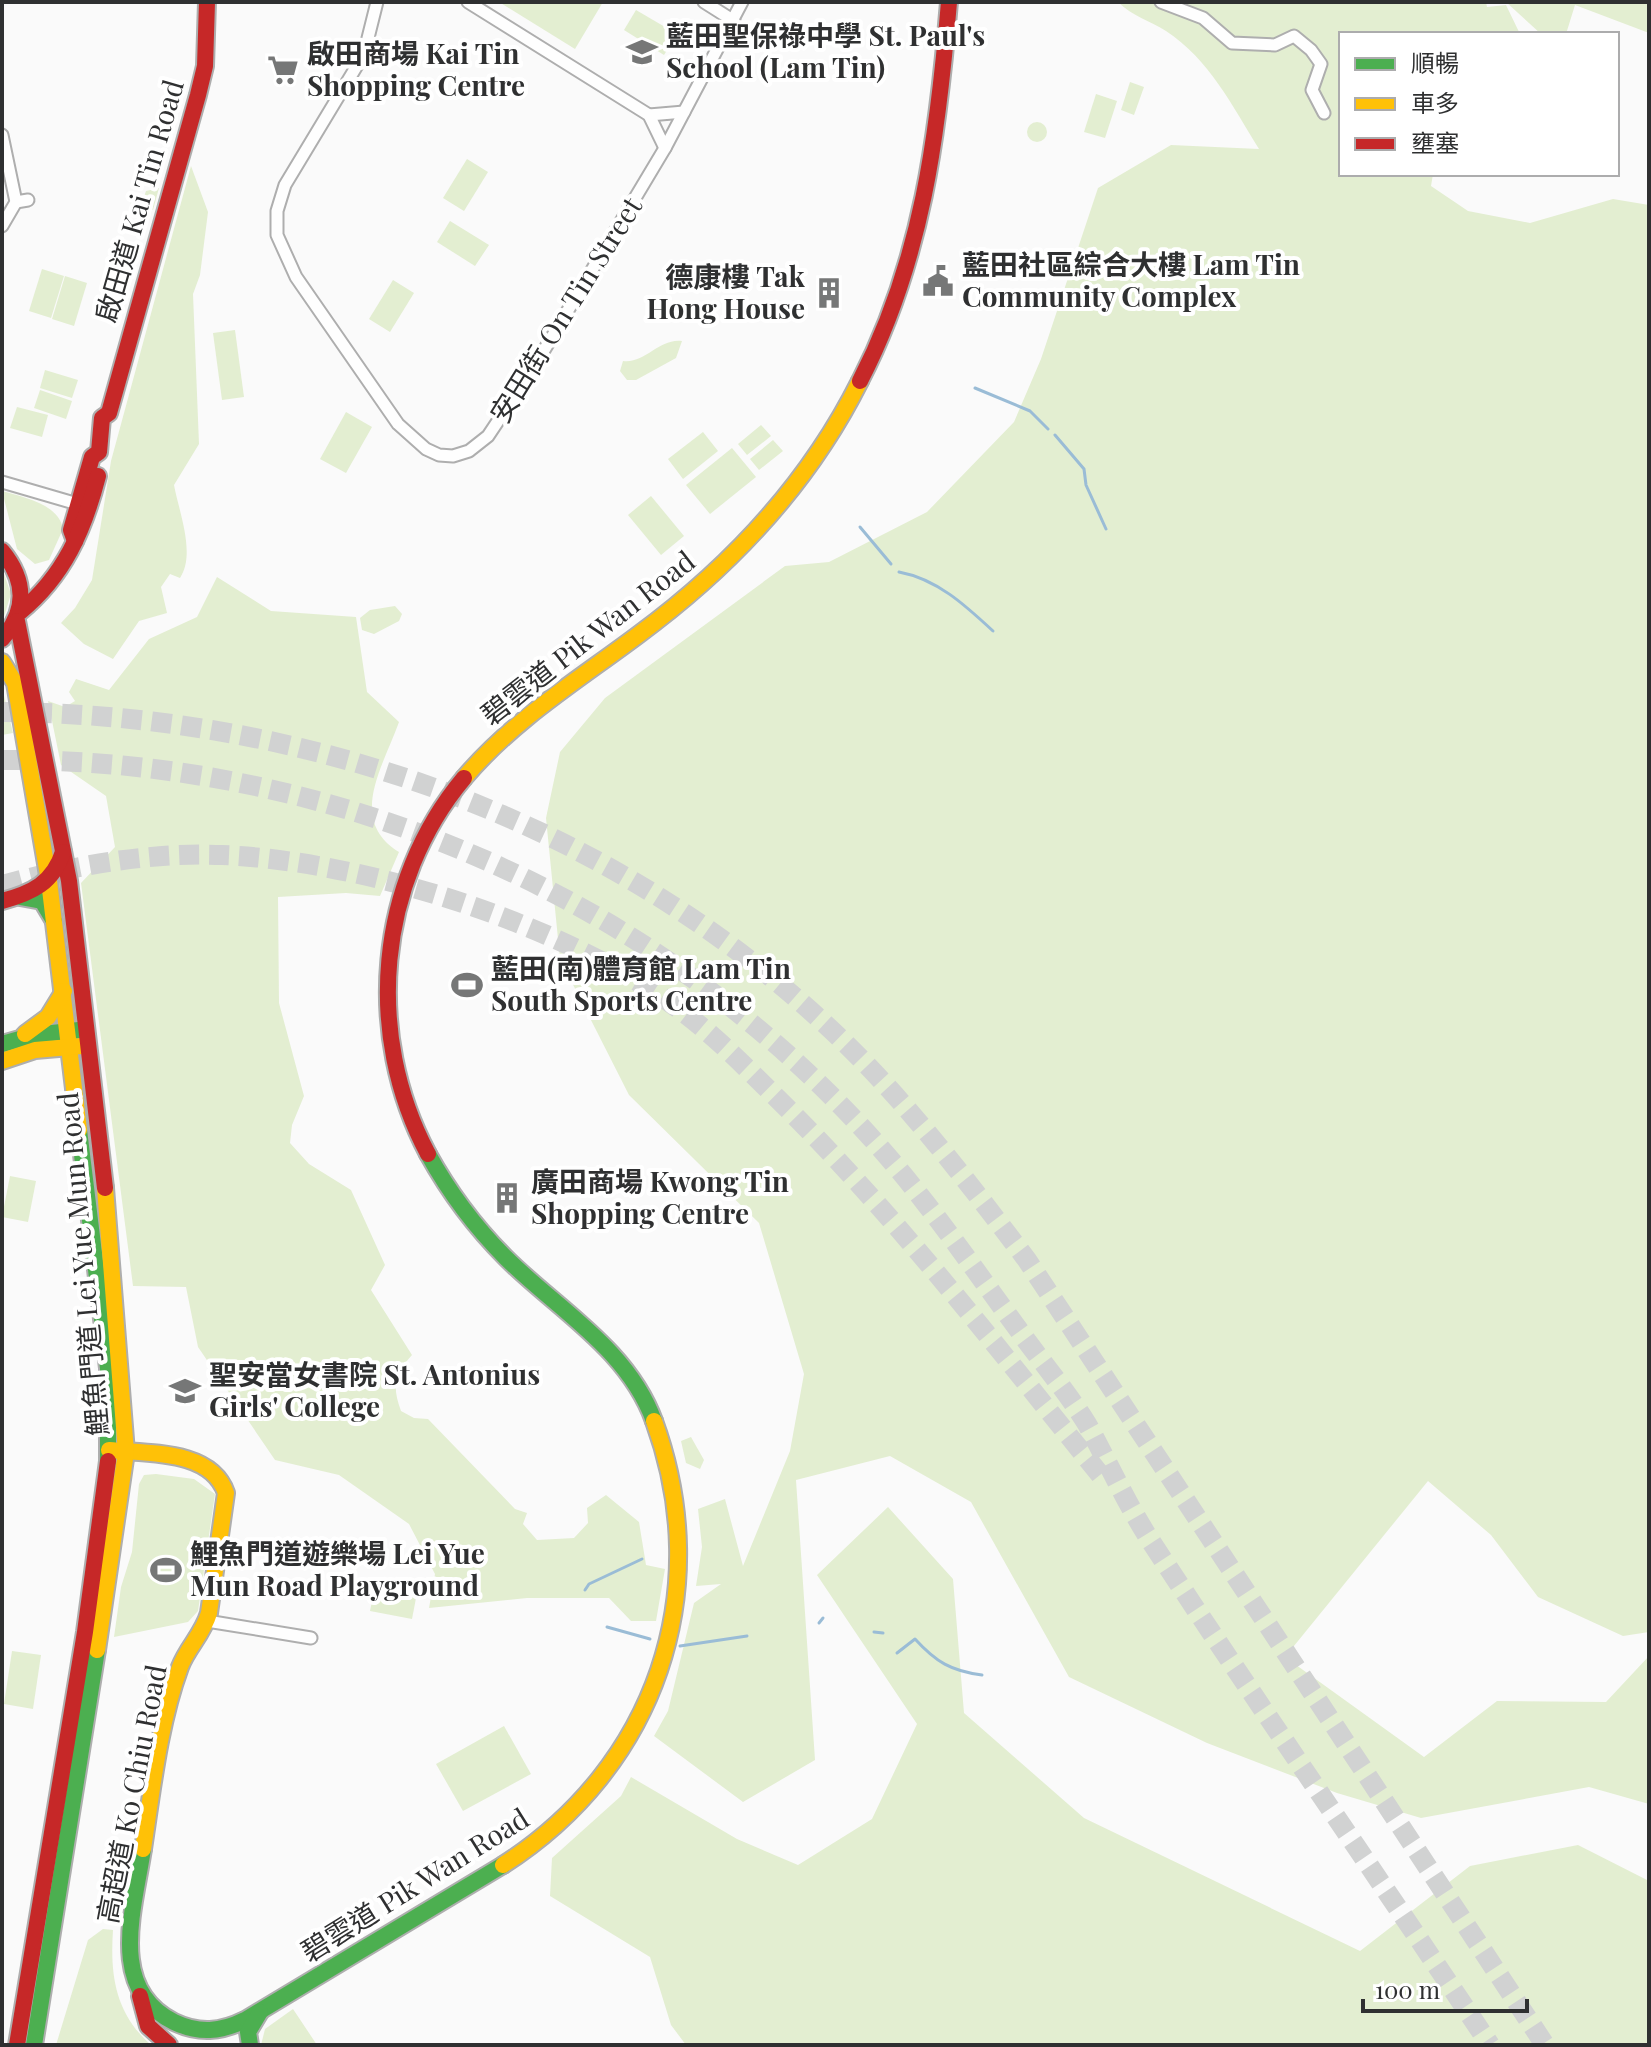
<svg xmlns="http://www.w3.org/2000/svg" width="1651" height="2047" font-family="'Playfair Display','Noto Sans TC',serif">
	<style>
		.green { fill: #e3eed1 }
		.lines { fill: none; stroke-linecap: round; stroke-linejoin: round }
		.stream { stroke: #9abcd6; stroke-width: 3 }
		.highway-tunnel { stroke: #d1d2d2; stroke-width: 20; stroke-dasharray: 20 10; stroke-linecap: butt }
		.street-casing { stroke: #aeaeae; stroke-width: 15 }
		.fast-casing { stroke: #aeaeae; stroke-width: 20 }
		.slow-casing { stroke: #aeaeae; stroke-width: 20 }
		.jam-casing { stroke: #aeaeae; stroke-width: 20 }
		.street { stroke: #fefefe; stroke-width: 11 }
		.fast { stroke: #4caf50; stroke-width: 16 }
		.slow { stroke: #ffc107; stroke-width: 16 }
		.jam { stroke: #c62828; stroke-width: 16 }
		.labels { text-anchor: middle; stroke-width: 8; stroke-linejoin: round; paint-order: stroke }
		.poi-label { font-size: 28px; font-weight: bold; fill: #2f3031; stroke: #fff; text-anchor: start }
		.street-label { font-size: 28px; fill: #2f3031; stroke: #fff }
	</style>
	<rect width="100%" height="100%" fill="#fafafa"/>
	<g class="green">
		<polygon points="499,2 603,2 575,49"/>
		<path d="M1118,2H1486L1487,7L1506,5L1520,34H1341V174H1433L1431,186L1468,211L1530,223L1613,199L1649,205V1632L1623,1636L1538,1597L1491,1535L1428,1481L1285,1657L1424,1757L1497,1701L1606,1702L1649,1656V1804L1589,1787L1421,1818L1337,1793L1207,1743L1069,1677L971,1502L890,1456L796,1480L815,1760L743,1802L654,1736L668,1711L694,1603L721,1584L696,1586L702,1547L698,1509L725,1499L743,1566L790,1451L804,1374L759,1223L629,1095L560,959L546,818L560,752L605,698L785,566L829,562L927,512L1014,422L1041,359L1098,188L1171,145L1259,149C1233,107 1209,59 1166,31C1149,20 1133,17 1118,2Z"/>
		<polygon points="1506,2 1649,2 1649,33 1575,5 1566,34 1541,34"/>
		<polygon points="636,10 677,34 664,55 624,30"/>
		<polygon points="1130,82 1144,87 1134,115 1121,110"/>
		<polygon points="1096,94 1117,101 1105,138 1084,132"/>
		<circle cx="1037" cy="132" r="10"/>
		<polygon points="467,159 488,172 464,211 443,198"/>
		<path d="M191,166L208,212L200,275L193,294L199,444L174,485C179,512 196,554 180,578L170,574L161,587L167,613L139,621L113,659L84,644L61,623L75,608L92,580L111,461Z"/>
		<polygon points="159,188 153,210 130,203 143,200 146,191"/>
		<polygon points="450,221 489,245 475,266 437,242"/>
		<polygon points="42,269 64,276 51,318 29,311"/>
		<polygon points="65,276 87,283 74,326 52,319"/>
		<polygon points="393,280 414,293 390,332 369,319"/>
		<polygon points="235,330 244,397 222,400 213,333"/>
		<path d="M682,341L676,358L636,380H627L620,371L623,361C645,364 659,338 682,341Z"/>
		<polygon points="45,370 78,380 72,398 40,388"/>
		<polygon points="40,390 72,401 66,419 34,408"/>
		<polygon points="17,407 48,415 42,437 10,428"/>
		<polygon points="346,412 372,427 346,473 320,459"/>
		<polygon points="761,425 771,436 747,455 738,444"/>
		<polygon points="703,432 718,451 683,479 668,459"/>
		<polygon points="773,440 783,451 759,470 750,459"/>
		<polygon points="732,448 756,477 710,514 686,485"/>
		<path d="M2,491C23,497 59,504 63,529L49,560L35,564L17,549Z"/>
		<polygon points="651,496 684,536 661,555 628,515"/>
		<polygon points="2,568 11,594 2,623"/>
		<path d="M217,577L271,611L356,617L367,692L399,722C383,767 347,820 399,852L380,896L346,893L278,897L279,1003L304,1096L292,1125L290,1143L309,1164L351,1190L385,1265L371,1290L412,1355C394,1375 392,1386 401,1411L414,1418L428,1419L515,1509L527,1513L523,1524L537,1540L574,1538L588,1523L587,1508L606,1495L639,1522L646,1565L665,1569L656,1621H631L609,1598H527L429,1608L435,1574L409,1524L339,1475L275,1460L198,1347L186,1287L133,1286L81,883L115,847L106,796L61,765L48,701L65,707L75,701L69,692L76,679L109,690L149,639L197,617Z"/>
		<polygon points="395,606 402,614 399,621 374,634 362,630 360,618 370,610"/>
		<polygon points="2,687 13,733 2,735"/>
		<polygon points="10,1176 36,1181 28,1222 2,1217"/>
		<polygon points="691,1437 704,1460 700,1469 686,1463 681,1441"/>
		<polygon points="156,1474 194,1479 215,1494 198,1611 188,1622 114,1637 121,1587 132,1552 139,1484 144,1475"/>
		<polygon points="888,1507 953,1579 964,1713 1084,1818 1360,1951 1470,1866 1578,1845 1649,1881 1649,2045 686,2045 671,2025 650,1957 550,1896 552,1858 621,1796 631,1777 737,1839 798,1865 872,1819 917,1724 817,1575"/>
		<polygon points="375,1586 417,1593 412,1619 370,1611"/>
		<polygon points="12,1651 41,1655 33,1709 4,1704"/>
		<polygon points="504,1726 531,1774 463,1811 436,1764"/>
		<path d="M103,1929L113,1930C110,1975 115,2013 151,2045H56L88,1940Z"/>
		<polygon points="293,2009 317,2045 261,2045 265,2029"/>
	</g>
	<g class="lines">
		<g class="stream">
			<polyline points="975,388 1030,411 1048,429"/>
			<polyline points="1055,435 1084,469 1086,485 1106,529"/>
			<polyline points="860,527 891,564"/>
			<path d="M899,572C937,579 965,605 993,631"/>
			<polyline points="585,1590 589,1584 642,1559"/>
			<polyline points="819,1623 823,1618"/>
			<polyline points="607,1627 650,1639"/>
			<polyline points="874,1632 883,1633"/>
			<polyline points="680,1646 747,1636"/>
			<path d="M897,1653L915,1639C936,1662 951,1671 982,1675"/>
		</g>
		<g class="highway-tunnel">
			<path d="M2,712C303,714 602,817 825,1024C901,1094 965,1178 1027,1260L1545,2045"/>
			<path d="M2,760C360,758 708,919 927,1205C961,1249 993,1295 1026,1340C1046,1367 1069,1395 1087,1424C1109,1464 1127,1505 1152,1543C1263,1712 1378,1877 1490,2045"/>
			<path d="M2,885C73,866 148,852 222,855C364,861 556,922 672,1004C716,1035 754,1076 792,1113C905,1227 1002,1354 1103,1478"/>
		</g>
		<defs>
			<g id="street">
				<polyline points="377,2 364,54 285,185 277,211 277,235 296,277 398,424 426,449 439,455 453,456 469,451 488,436 534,367 665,148 742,2"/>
				<polyline points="468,2 649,115 665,148"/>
				<polyline points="704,2 734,21"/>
				<polyline points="1161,2 1203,18 1232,43 1275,45 1294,36 1311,50 1321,64 1312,90 1324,113"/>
				<polyline points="649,115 684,112"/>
				<polyline points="2,135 16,202 2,226"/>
				<polyline points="16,202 28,200"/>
				<polyline points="2,482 81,505"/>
				<polyline points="207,1621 311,1638"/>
			</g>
			<g id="fast">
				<polyline points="20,897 42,901 54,921"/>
				<polyline points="2,1044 34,1035 79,1030"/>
				<polyline points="79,1130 108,1368 108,1461"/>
				<path d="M428,1154C449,1192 475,1227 506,1258C557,1309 628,1349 654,1421"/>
				<path d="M143,1849C134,1909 107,1989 174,2022C199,2034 221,2032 245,2020L503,1865"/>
				<polyline points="34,2045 97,1650"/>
				<polyline points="250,2045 248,2032 260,2012"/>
			</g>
			<g id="slow">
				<polyline points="2,662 15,683 49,881 79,1130"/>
				<path d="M464,778C513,720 578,680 638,635C729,568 809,483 860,381"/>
				<polyline points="25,1034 48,1017 64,991"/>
				<polyline points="2,1061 35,1050 82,1046"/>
				<path d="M109,1450C147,1454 211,1449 226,1493L209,1613C203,1634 187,1648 180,1667C159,1724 152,1790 143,1849"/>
				<polyline points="97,1650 126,1452 105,1188"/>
				<path d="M503,1865C656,1767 716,1591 654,1421"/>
			</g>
			<g id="jam">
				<path d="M860,381C922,261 938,135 949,2"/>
				<polyline points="75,541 71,530 92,457 99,452 102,418 109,413 198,95 205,66 207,2"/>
				<path d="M2,551C26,580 27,611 2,639"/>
				<path d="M20,612C64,576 84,530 98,476"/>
				<polyline points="17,621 69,881 105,1188"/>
				<path d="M2,901C32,893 53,883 63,852"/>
				<path d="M428,1154C364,1034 377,882 464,778"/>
				<polyline points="140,1996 148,2026 169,2045"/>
				<polyline points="17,2045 85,1632 108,1461"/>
			</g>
		</defs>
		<use href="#street" class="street-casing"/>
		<use href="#fast" class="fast-casing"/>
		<use href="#slow" class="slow-casing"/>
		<use href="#jam" class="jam-casing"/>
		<use href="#street" class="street"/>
		<use href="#fast" class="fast"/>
		<use href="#slow" class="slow"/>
		<use href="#jam" class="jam"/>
	</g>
	<defs>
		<symbol id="school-bare" viewBox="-9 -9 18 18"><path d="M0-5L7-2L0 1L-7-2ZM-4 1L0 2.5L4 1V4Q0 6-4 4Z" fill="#767777" stroke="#fff" stroke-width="2.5" paint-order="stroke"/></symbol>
		<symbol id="supermarket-bare" viewBox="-9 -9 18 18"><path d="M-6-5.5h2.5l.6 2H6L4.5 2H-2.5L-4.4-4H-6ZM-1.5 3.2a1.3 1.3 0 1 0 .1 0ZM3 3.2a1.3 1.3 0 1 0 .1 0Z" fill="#767777" stroke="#fff" stroke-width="2.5" paint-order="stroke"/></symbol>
		<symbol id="civic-bare" viewBox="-9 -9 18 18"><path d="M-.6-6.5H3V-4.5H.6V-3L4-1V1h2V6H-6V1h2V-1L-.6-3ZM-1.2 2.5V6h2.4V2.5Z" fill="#767777" stroke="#fff" stroke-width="2.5" paint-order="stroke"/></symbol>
		<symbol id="building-bare" viewBox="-9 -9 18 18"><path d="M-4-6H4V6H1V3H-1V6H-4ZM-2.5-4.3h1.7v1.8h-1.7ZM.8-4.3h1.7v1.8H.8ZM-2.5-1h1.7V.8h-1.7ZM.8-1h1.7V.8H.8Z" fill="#767777" stroke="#fff" stroke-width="2.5" paint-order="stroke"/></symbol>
		<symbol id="stadium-bare" viewBox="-9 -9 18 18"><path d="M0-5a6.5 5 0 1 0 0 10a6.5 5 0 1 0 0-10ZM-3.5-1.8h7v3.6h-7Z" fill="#767777" stroke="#fff" stroke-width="2.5" paint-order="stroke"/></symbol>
	</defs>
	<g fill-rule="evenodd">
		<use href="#school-bare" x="620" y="30" width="44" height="44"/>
		<use href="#supermarket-bare" x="261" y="48" width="44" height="44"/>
		<use href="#civic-bare" x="916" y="259" width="44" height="44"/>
		<use href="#building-bare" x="807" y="271" width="44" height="44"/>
		<use href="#stadium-bare" x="445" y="963" width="44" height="44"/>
		<use href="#building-bare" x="485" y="1176" width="44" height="44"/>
		<use href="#school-bare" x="163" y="1369" width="44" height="44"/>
		<use href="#stadium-bare" x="144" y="1548" width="44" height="44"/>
	</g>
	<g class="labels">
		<g class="poi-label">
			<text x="666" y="46">藍田聖保祿中學 St. Paul's<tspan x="666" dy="32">School (Lam Tin)</tspan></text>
			<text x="307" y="64">啟田商場 Kai Tin<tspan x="307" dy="32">Shopping Centre</tspan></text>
			<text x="962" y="275">藍田社區綜合大樓 Lam Tin<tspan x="962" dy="32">Community Complex</tspan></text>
			<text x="805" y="287" text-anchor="end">德康樓 Tak<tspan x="805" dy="32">Hong House</tspan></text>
			<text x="491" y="979">藍田(南)體育館 Lam Tin<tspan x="491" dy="32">South Sports Centre</tspan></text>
			<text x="531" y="1192">廣田商場 Kwong Tin<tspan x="531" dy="32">Shopping Centre</tspan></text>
			<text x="209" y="1385">聖安當女書院 St. Antonius<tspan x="209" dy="32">Girls' College</tspan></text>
			<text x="190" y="1564">鯉魚門道遊樂場 Lei Yue<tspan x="190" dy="32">Mun Road Playground</tspan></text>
		</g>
		<g class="street-label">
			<text transform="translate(140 201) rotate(-74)" y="10">啟田道 Kai Tin Road</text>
			<text transform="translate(566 310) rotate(-58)" y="10">安田街 On Tin Street</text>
			<text transform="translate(588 638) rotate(-38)" y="10">碧雲道 Pik Wan Road</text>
			<text transform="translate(83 1264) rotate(-95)" y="10">鯉魚門道 Lei Yue Mun Road</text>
			<text transform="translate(132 1794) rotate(-79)" y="10">高超道 Ko Chiu Road</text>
			<text transform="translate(415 1885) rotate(-32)" y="10">碧雲道 Pik Wan Road</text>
		</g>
	</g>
	<rect width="1651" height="2047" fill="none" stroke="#2f3031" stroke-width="8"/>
	<rect x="1339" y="32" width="280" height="144" fill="#ffffff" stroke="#acacad" stroke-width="2"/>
	<rect x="1355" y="58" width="40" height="12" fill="#4caf50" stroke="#acacad" stroke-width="2"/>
	<text x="1411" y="72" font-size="24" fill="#2f3031">順暢</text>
	<rect x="1355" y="98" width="40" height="12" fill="#ffc107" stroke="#acacad" stroke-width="2"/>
	<text x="1411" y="112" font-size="24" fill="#2f3031">車多</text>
	<rect x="1355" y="138" width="40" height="12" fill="#c62828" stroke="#acacad" stroke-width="2"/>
	<text x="1411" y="152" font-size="24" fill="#2f3031">壅塞</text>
	<path d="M1363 1999v12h164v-12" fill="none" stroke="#2f3031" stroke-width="4"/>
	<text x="1375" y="1999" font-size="24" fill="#2f3031" stroke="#ffffff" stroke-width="6" paint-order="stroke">100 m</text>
</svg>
